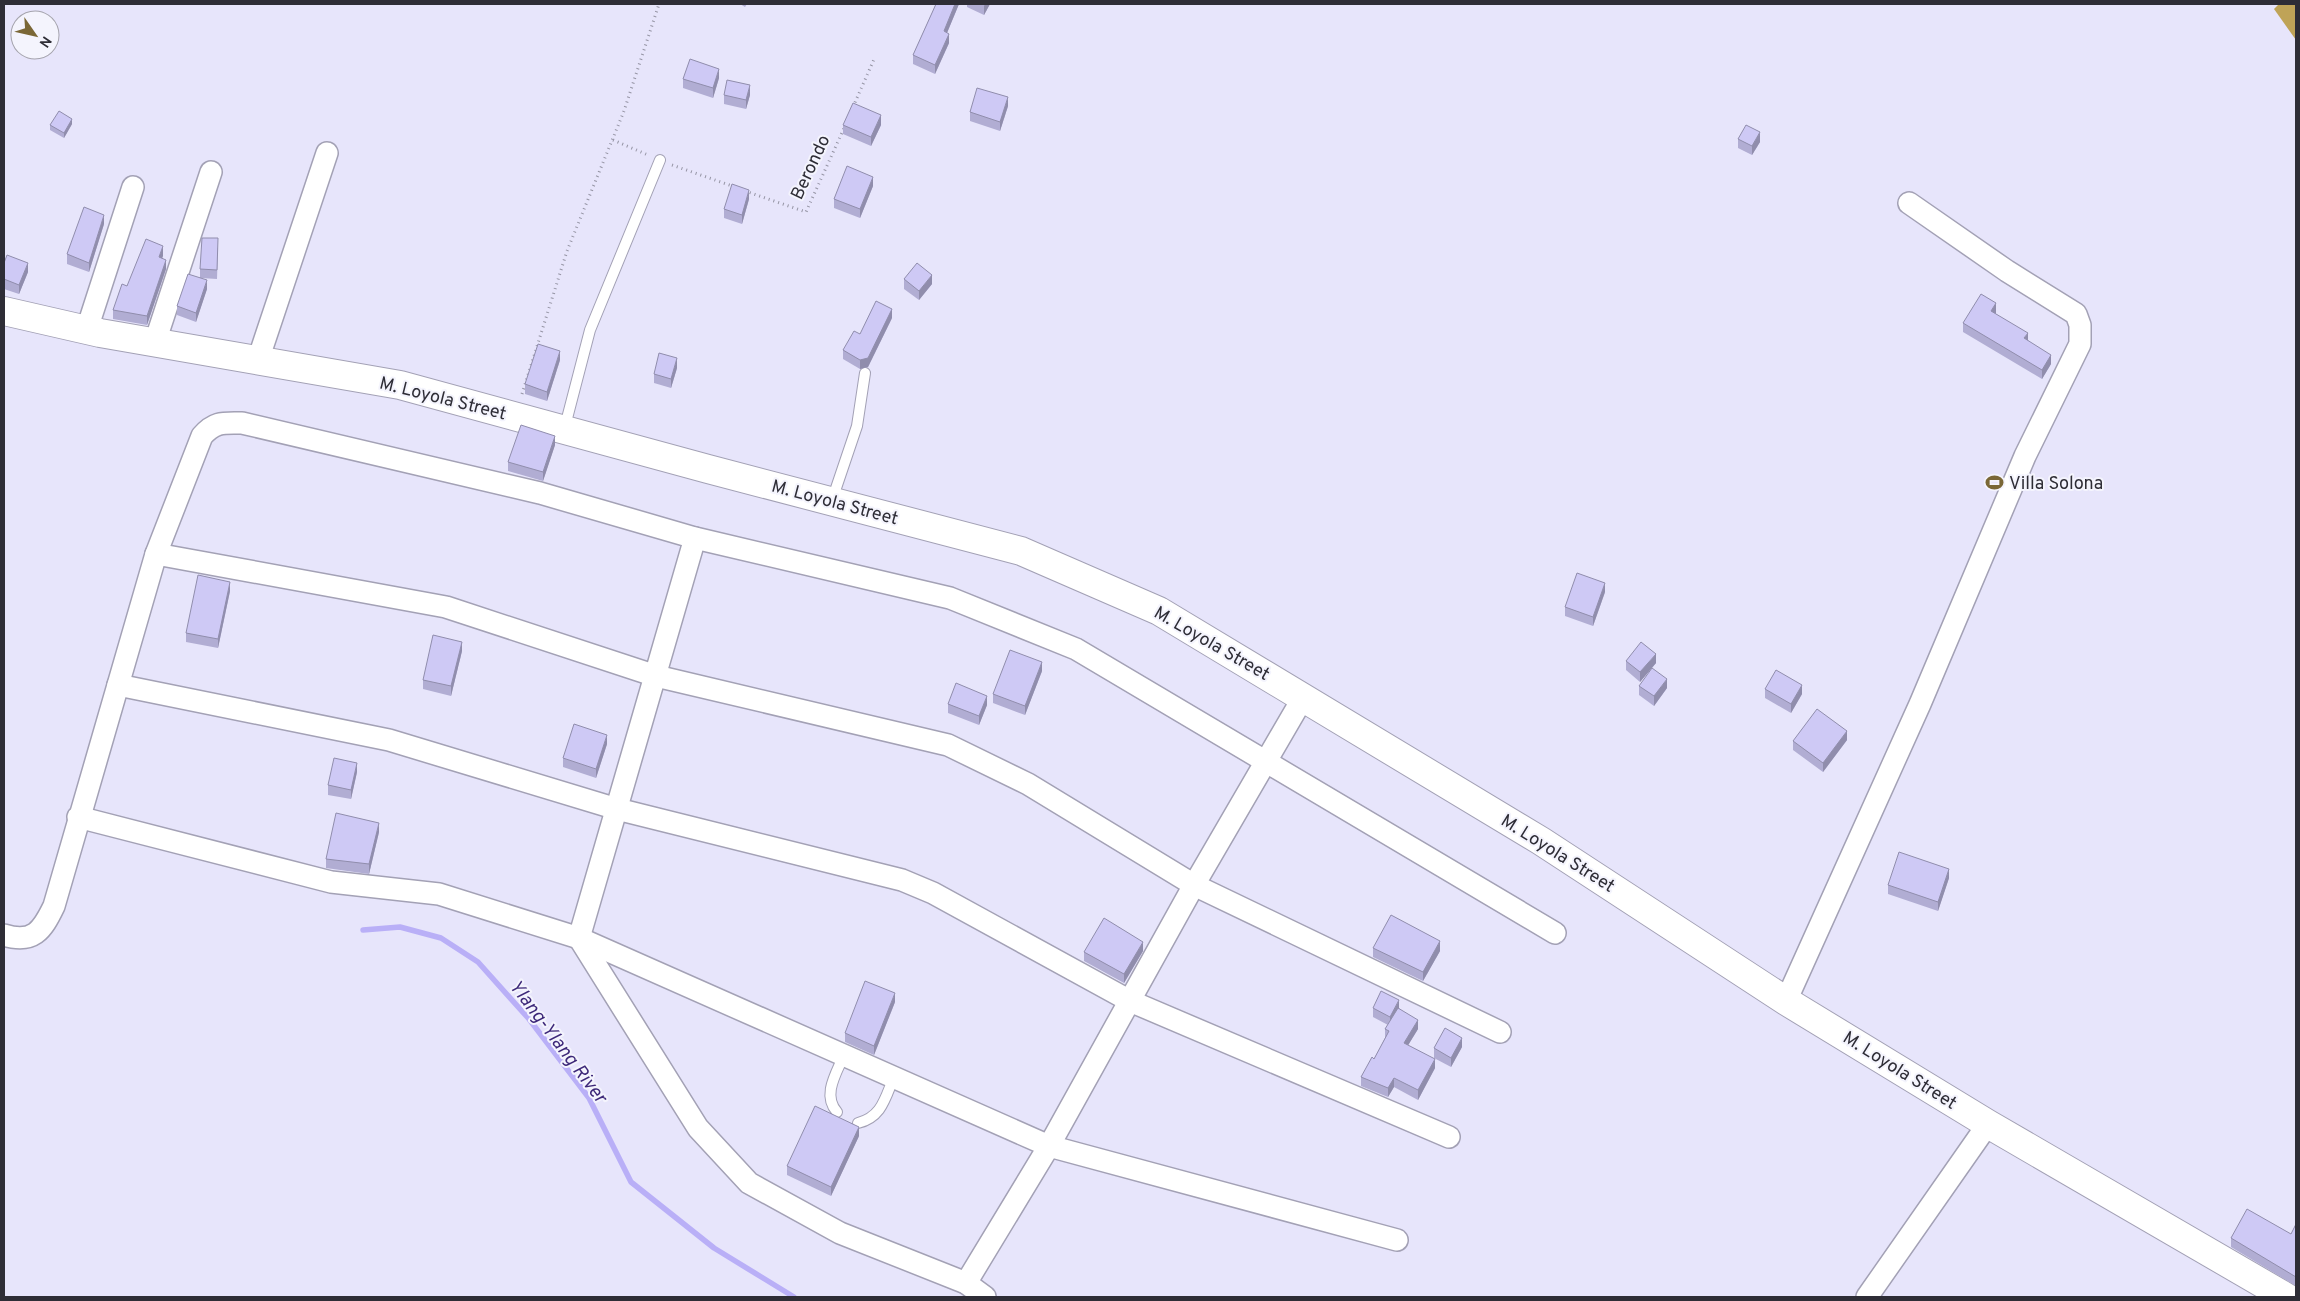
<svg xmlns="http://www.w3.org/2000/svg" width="2300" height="1301" font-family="Overpass,sans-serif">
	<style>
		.forest { fill: #bfa357 }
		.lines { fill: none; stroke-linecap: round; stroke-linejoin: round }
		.stream { stroke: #b9aff7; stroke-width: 5.5 }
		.lane-casing { stroke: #a3a1b5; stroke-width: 12 }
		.street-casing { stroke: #a3a1b5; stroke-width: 24 }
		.secondary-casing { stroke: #a3a1b5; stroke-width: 30 }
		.path { stroke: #9695a5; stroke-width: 3; stroke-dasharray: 1 4; stroke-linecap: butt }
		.lane { stroke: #fff; stroke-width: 10 }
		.street { stroke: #fff; stroke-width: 21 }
		.secondary { stroke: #fff; stroke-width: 28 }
		.wall { fill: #b1add3 }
		.shaded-wall { fill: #908dac }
		.building { fill: #cec9f5; stroke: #908dac }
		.labels { text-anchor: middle; stroke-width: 4; stroke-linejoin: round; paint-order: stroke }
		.street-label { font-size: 18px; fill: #2e2d36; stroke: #f4f4fd }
		.poi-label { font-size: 18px; fill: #2e2d36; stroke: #f4f4fd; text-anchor: start }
		.water-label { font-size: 19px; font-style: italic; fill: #3d2879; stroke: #f4f4fd }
	</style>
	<rect width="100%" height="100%" fill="#e7e5fb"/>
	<polygon class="forest" points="2279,4 2296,4 2296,40 2274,9"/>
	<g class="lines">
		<polyline class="stream" points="363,930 400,927 441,938 478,962 529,1019 589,1098 631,1182 714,1248 794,1297"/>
		<defs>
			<g id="lane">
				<polyline points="564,430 590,330 660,160"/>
				<polyline points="832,500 857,426 865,373"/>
				<path d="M837,1112C822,1095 836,1074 844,1055"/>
				<path d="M858,1123C882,1117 885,1098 894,1077"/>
			</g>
			<g id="street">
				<polyline points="87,329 133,187"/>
				<polyline points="155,342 211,172"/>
				<polyline points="258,360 327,153"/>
				<polyline points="695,538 579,938 698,1128 749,1183 840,1233 966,1283 985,1297"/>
				<polyline points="156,554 446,607 656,676 948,745 1028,784 1194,885 1500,1032"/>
				<polyline points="118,685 389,740 617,809 902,880 933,893 1130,1001 1449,1137"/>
				<polyline points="78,817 331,882 439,894 579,938 1049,1146 1397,1240"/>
				<path d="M4,935C33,944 42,931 54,906L156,554L202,436C215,421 224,423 242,423L540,493L695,538L950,598L1076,649L1555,933"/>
				<polyline points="1786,1001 1920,704 2025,456 2080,344 2080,325 2076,314 2007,271 1909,203"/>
				<polyline points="966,1283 1049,1146 1194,885 1297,708"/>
				<polyline points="1867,1297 1988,1124"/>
			</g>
			<polyline id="secondary" points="4,311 100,333 400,385 708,469 1021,551 1159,611 1541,841 1786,1001 1988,1124 2286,1297"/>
		</defs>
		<use href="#lane" class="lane-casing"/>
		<use href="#street" class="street-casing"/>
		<use href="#secondary" class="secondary-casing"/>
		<g class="path">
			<polyline points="853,107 875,57"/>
			<polyline points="613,140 648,155"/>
			<polyline points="672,165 735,187"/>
			<polyline points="745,191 806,212 845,126"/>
			<polyline points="522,394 567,251 624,111 659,4"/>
		</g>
		<use href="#lane" class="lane"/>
		<use href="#street" class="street"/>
		<use href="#secondary" class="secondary"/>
	</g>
	<g class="wall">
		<polygon points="740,4 747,4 745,7"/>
		<polygon points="936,4 959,4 947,33 949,43 935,74 913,64 913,55"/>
		<polygon points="967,4 990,4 984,15 967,7"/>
		<polygon points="719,78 713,98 683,88 683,79"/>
		<polygon points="724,95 750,95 746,109 724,104"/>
		<polygon points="1008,106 1000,131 970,121 970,112"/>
		<polygon points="72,124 64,138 50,130 50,125"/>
		<polygon points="843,125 881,125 871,146 843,134"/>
		<polygon points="1738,139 1760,142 1752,155 1738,148"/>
		<polygon points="873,186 860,218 834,208 834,199"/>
		<polygon points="749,199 742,224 724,218 724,209"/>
		<polygon points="104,224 89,272 67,264 67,254"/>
		<polygon points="218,247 217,279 201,278 207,289 196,322 177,315 177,306 200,278 200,269"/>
		<polygon points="163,256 162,258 166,269 147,325 113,319 113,310 127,286"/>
		<polygon points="4,263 28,272 19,294 4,289"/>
		<polygon points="904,279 932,284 919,300 904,289"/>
		<polygon points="1995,313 2028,340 2051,364 2042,379 1963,332 1963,323 1996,313"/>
		<polygon points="892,318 868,367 860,369 843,359 843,350"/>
		<polygon points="560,360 547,401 525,394 525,384"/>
		<polygon points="677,368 671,388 654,383 654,374"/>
		<polygon points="555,445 543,481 508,471 508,462"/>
		<polygon points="230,591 218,648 186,642 186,633"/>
		<polygon points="1605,592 1593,626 1565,616 1565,607"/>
		<polygon points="462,651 451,696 423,689 423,680"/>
		<polygon points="1626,661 1656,663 1640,682 1626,670"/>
		<polygon points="1042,671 1025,715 993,703 993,694"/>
		<polygon points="1639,686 1667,688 1654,706 1639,695"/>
		<polygon points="1765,689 1802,694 1791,713 1765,698"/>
		<polygon points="948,704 987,705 979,725 948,713"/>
		<polygon points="1847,740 1823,772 1793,750 1793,741"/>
		<polygon points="607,744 596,778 563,767 563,758"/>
		<polygon points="357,772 351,799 328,795 328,785"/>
		<polygon points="379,832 369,874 326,868 326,859"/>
		<polygon points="1949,878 1938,911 1888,894 1888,885"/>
		<polygon points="1373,948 1440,951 1423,981 1373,957"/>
		<polygon points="1143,951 1124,983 1084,961 1084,952"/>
		<polygon points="895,1002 874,1055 845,1042 845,1033"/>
		<polygon points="1373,1008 1399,1008 1418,1029 1408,1045 1435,1068 1418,1100 1394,1087 1388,1097 1361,1086 1361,1077 1374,1059 1385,1038 1385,1029 1388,1025 1373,1017"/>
		<polygon points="1462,1047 1451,1067 1434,1058 1434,1048"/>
		<polygon points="859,1136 831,1196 787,1175 787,1166"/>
		<polygon points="2296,1224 2296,1286 2231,1247 2231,1238 2291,1234"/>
	</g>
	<g class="shaded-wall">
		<polygon points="955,4 959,4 944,40 944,31"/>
		<polygon points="985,4 990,4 984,15 984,6"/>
		<polygon points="949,34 949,43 935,74 935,65"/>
		<polygon points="719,69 719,78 713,98 713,88"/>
		<polygon points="750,85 750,95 746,109 746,100"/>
		<polygon points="1008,97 1008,106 1000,131 1000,122"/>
		<polygon points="881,115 881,125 871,146 871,137"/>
		<polygon points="72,119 72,124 64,138 64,133"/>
		<polygon points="1760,132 1760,142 1752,155 1752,146"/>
		<polygon points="873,177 873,186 860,218 860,209"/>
		<polygon points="749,190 749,199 742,224 742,215"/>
		<polygon points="104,215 104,224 89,272 89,263"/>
		<polygon points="163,246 163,256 159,266 159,257"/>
		<polygon points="166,260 166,269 147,325 147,316"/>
		<polygon points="28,263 28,272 19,294 19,285"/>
		<polygon points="932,275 932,284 919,300 919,291"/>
		<polygon points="207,280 207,289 196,322 196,313"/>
		<polygon points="1996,303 1996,313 1991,320 1991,311"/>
		<polygon points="892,309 892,318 868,367 860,369 860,360"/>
		<polygon points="2028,333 2028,342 2024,338"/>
		<polygon points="560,351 560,360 547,401 547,392"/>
		<polygon points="2051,355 2051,364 2042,379 2042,370"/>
		<polygon points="677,358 677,368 671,388 671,379"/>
		<polygon points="555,436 555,445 543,481 543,472"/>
		<polygon points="230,582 230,591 218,648 218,639"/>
		<polygon points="1605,583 1605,592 1593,626 1593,617"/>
		<polygon points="462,642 462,651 451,696 451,686"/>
		<polygon points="1656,654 1656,663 1640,682 1640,672"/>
		<polygon points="1042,662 1042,671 1025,715 1025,706"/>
		<polygon points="1667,679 1667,688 1654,706 1654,696"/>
		<polygon points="1802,685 1802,694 1791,713 1791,704"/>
		<polygon points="987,696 987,705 979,725 979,716"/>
		<polygon points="1847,731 1847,740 1823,772 1823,763"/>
		<polygon points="607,735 607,744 596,778 596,769"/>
		<polygon points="357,763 357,772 351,799 351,790"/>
		<polygon points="379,823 379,832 369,874 369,864"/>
		<polygon points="1949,869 1949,878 1938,911 1938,902"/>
		<polygon points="1440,941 1440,951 1423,981 1423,972"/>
		<polygon points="1143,942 1143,951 1124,983 1124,974"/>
		<polygon points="895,993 895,1002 874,1055 874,1046"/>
		<polygon points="1399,1000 1399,1009 1390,1026 1390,1017"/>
		<polygon points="1418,1020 1418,1029 1404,1052 1404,1043"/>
		<polygon points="1462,1038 1462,1047 1451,1067 1451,1058"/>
		<polygon points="1435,1059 1435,1068 1418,1100 1418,1090"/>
		<polygon points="1394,1078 1394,1087 1388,1097 1388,1088"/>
		<polygon points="859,1127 859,1136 831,1196 831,1187"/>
	</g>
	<g class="building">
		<polygon points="936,4 955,4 944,31 949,34 935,65 913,55"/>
		<polygon points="690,59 719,69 713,88 683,79"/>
		<polygon points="727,80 750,85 746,100 724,95"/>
		<polygon points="977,88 1008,97 1000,122 970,112"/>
		<polygon points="853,103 881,115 871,137 843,125"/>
		<polygon points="59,111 72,119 64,133 50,125"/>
		<polygon points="1746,125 1760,132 1752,146 1738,139"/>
		<polygon points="847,166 873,177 860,209 834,199"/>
		<polygon points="732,184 749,190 742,215 724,209"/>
		<polygon points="84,207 104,215 89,263 67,254"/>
		<polygon points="202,238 218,238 217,270 200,269"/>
		<polygon points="146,239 163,246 159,257 166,260 147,316 113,310 122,284 127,286"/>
		<polygon points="7,255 28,263 19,285 4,279 4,263"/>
		<polygon points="917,263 932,275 919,291 904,279"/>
		<polygon points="188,274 207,280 196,313 177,306"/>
		<polygon points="1981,294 1996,303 1991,311 2028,333 2024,338 2051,355 2042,370 1963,323"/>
		<polygon points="876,301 892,309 868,358 860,360 843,350 854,331 860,334"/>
		<polygon points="538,344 560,351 547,392 525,384"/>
		<polygon points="659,353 677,358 671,379 654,374"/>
		<polygon points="521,425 555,436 543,472 508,462"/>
		<polygon points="1577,573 1605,583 1593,617 1565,607"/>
		<polygon points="198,575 230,582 218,639 186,633"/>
		<polygon points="433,635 462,642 451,686 423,680"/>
		<polygon points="1641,642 1656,654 1640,672 1626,661"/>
		<polygon points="1010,650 1042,662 1025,706 993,694"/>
		<polygon points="1652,668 1667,679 1654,696 1639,686"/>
		<polygon points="1776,670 1802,685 1791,704 1765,689"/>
		<polygon points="956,683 987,696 979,716 948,704"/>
		<polygon points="1817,709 1847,731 1823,763 1793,741"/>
		<polygon points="574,724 607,735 596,769 563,758"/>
		<polygon points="334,758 357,763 351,790 328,785"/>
		<polygon points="336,813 379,823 369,864 326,859"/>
		<polygon points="1899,852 1949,869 1938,902 1888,885"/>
		<polygon points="1391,915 1440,941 1423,972 1373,948"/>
		<polygon points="1104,918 1143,942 1124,974 1084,952"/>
		<polygon points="865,981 895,993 874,1046 845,1033"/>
		<polygon points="1381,991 1399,1000 1390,1017 1373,1008"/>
		<polygon points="1398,1008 1418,1020 1404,1043 1435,1059 1418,1090 1394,1078 1388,1088 1361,1077 1372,1057 1374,1059 1389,1031 1385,1029"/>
		<polygon points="1445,1028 1462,1038 1451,1058 1434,1048"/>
		<polygon points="815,1106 859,1127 831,1187 787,1166"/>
		<polygon points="2247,1209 2291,1234 2296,1224 2296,1277 2231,1238"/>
	</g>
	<defs>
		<symbol id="stadium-bare" viewBox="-9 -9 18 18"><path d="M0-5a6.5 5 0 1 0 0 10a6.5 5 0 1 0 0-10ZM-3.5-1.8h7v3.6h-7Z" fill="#7a6736" stroke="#f4f4fd" stroke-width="2.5" paint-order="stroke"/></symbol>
	</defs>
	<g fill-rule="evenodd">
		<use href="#stadium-bare" x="1982" y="470" width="25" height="25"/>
	</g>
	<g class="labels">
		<g class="street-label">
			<text transform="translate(810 167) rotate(-65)" y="6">Berondo</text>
			<text transform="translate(443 398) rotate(14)" y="6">M. Loyola Street</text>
			<text transform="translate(835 502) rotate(15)" y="6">M. Loyola Street</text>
			<text transform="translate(1212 643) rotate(30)" y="6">M. Loyola Street</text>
			<text transform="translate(1558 853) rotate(32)" y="6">M. Loyola Street</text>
			<text transform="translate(1900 1070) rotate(32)" y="6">M. Loyola Street</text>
		</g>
		<g class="poi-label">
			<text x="2009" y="489">Villa Solona</text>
		</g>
		<g class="water-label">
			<text transform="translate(559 1041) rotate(53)" y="7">Ylang-Ylang River</text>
		</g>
	</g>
	<rect width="2300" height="1301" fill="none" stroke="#2e2d36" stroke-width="10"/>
	<g transform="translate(35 35) rotate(124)"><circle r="24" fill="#f4f4fd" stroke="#a5a4ad"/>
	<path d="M0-4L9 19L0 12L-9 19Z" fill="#7a6736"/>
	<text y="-8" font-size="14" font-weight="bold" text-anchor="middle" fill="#2e2d36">N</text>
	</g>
</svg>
